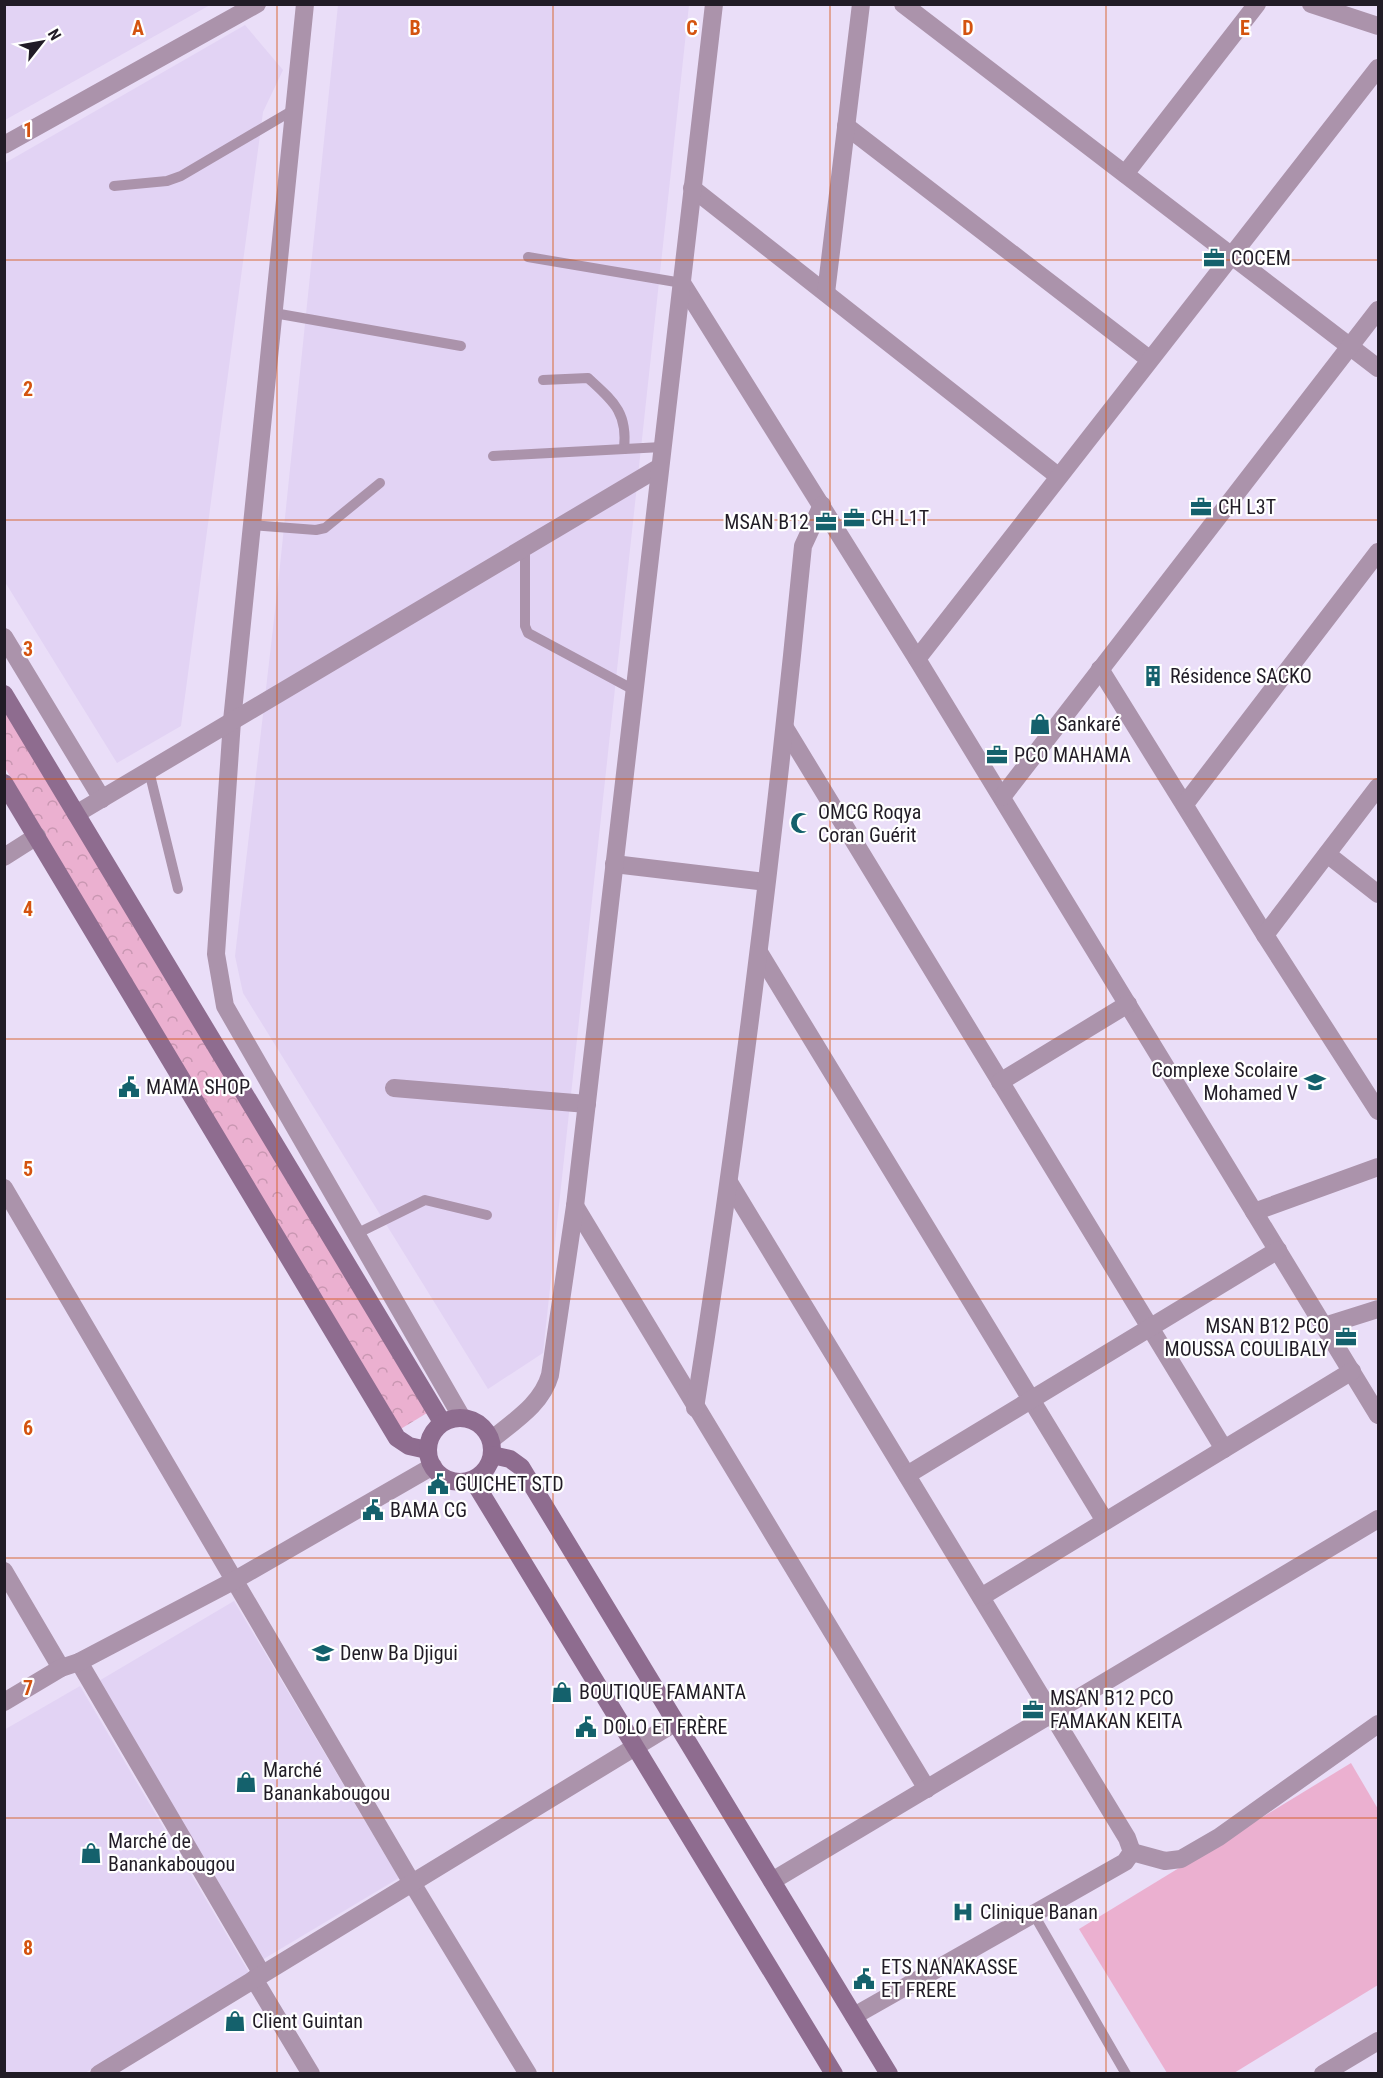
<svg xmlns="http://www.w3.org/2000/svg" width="1383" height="2078" font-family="'Roboto Condensed',sans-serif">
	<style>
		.built { fill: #e2d3f4 }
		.park { fill: url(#park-crowns) }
		.garden { fill: #ebb0d0 }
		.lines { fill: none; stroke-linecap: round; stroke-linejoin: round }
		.lane { stroke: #ab93ab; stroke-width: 10 }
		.street { stroke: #ab93ab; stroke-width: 18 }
		.secondary { stroke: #8e6c8f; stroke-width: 18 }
		.grid { fill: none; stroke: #d4530f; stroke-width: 1.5; stroke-opacity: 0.55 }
		.labels { text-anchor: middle; stroke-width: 4.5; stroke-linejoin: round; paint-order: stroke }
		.poi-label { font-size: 20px; fill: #211c26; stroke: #fff; text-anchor: start }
		.grid-label { font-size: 20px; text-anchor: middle; font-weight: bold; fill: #d4530f; stroke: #fff; stroke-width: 4.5; stroke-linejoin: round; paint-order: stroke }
	</style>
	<defs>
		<pattern id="park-crowns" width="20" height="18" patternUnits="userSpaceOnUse" patternTransform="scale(1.5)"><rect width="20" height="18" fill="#ebb0d0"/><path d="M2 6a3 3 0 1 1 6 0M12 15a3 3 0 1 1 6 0" fill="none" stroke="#c997b2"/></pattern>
	</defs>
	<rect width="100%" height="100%" fill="#eadef8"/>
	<g class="built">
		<polygon points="5,4 210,4 210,5 5,120"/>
		<polygon points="338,5 689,5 543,1353 488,1389 243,993 235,956 278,585"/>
		<polygon points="245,25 283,70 263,112 181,726 117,763 5,582 5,163"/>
		<polygon points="234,1601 399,1878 257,1963 92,1685"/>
		<polygon points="80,1686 251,1976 85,2073 5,2073 4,1730"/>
	</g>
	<polygon class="park" points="4,708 427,1413 399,1430 5,768"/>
	<polygon class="garden" points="1351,1763 1378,1809 1378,1985 1234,2073 1167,2073 1079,1929"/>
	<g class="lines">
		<g class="lane">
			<polyline points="114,186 167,181 181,176 295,109"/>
			<polyline points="528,257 682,283"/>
			<polyline points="274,313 461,346"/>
			<path d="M543,380L588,378C613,401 628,412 624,449"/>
			<polyline points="493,456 662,447"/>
			<polyline points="252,525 316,530 325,528 380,483"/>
			<polyline points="525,548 525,626 528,633 634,690"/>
			<polyline points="149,771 178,889"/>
			<polyline points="356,1234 425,1200 487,1215"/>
			<polyline points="1033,1913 1126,2074"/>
		</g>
		<g class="street">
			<polyline points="305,4 232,721 216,954 225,1006 461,1416"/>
			<polyline points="903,4 1378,368"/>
			<polyline points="1311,4 1378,26"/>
			<polyline points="846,126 1149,359"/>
			<polyline points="4,145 257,4"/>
			<polyline points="1125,174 1257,4"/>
			<polyline points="692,188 1058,476"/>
			<polyline points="682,283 917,659 1378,1415"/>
			<polyline points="826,293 861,4"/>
			<polyline points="4,637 102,799"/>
			<polyline points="917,659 1378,68"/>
			<polyline points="1100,669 1265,935 1378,1111"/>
			<polyline points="785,728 1224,1449"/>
			<polyline points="1002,797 1378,310"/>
			<polyline points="1185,804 1378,552"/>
			<polyline points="76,814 660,467"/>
			<polyline points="1327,854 1378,894"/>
			<polyline points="4,857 37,836"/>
			<polyline points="614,864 766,882"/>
			<polyline points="1265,935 1378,787"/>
			<polyline points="760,954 1105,1521"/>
			<polyline points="1000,1082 1128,1004"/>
			<polyline points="394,1088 587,1104"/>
			<polyline points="730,1184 1127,1838 1132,1852 1125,1862 854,2016"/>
			<polyline points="4,1188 412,1883 528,2074"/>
			<polyline points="575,1206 927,1789"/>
			<polyline points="1254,1212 1378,1167"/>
			<polyline points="1324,1326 1378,1309"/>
			<path d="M695,1408C740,1121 775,834 803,546L822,505"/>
			<path d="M491,1440C514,1421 542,1404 550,1375L575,1206L714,4"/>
			<polyline points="907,1475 1278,1250"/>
			<polyline points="4,1571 61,1668"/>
			<polyline points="981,1597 1352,1371"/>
			<polyline points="79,1662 262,1974"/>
			<polyline points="4,1702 61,1668 79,1662 235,1580 433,1466"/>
			<polyline points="1132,1852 1165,1861 1181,1859 1219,1837 1378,1724"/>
			<polyline points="772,1881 1378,1519"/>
			<polyline points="254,1979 311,2074"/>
			<polyline points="99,2074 676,1722"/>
			<polyline points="1323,2074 1378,2041"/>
		</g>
		<g class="secondary">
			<polyline points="4,694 442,1422"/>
			<polyline points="4,783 397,1438 409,1446 427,1450"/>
			<circle cx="460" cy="1450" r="32"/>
			<polyline points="492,1455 510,1459 521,1467 889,2074"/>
			<polyline points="473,1480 834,2074"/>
		</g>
	</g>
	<path class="grid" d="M277,4V2074M553,4V2074M830,4V2074M1106,4V2074M4,260H1378M4,520H1378M4,779H1378M4,1039H1378M4,1299H1378M4,1558H1378M4,1818H1378"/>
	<defs>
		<symbol id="office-bare" viewBox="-9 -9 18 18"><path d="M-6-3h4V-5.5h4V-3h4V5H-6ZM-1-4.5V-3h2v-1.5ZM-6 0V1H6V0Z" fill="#14616c" stroke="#fff" stroke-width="2.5" paint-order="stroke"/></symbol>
		<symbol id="building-bare" viewBox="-9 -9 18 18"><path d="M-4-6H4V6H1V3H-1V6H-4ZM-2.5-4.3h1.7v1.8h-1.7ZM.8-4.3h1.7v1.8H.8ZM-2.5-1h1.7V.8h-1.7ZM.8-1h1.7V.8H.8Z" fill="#14616c" stroke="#fff" stroke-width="2.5" paint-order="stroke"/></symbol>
		<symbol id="shop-bare" viewBox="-9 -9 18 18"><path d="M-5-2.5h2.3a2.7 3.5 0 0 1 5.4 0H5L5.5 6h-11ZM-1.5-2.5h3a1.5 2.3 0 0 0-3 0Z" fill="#14616c" stroke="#fff" stroke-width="2.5" paint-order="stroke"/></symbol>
		<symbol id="mosque-bare" viewBox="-9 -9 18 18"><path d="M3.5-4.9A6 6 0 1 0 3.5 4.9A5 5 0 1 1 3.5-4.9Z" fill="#14616c" stroke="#fff" stroke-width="2.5" paint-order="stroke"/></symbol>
		<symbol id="school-bare" viewBox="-9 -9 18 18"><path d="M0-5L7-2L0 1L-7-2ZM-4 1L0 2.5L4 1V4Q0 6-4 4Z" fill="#14616c" stroke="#fff" stroke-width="2.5" paint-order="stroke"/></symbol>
		<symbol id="civic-bare" viewBox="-9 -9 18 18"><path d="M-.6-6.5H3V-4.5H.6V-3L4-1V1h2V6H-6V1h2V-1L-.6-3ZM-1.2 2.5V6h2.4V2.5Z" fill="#14616c" stroke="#fff" stroke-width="2.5" paint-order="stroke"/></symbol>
		<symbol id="hospital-bare" viewBox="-9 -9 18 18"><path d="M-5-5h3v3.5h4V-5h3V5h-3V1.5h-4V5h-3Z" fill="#14616c" stroke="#fff" stroke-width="2.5" paint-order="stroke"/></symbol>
	</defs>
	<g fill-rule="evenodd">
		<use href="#office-bare" x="1199" y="243" width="30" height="30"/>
		<use href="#office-bare" x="1186" y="492" width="30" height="30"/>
		<use href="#office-bare" x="839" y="503" width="30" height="30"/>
		<use href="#office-bare" x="811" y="507" width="30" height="30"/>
		<use href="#building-bare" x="1138" y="661" width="30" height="30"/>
		<use href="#shop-bare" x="1025" y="709" width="30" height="30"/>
		<use href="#office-bare" x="982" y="740" width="30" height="30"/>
		<use href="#mosque-bare" x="786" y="808" width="30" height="30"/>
		<use href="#school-bare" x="1300" y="1067" width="30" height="30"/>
		<use href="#civic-bare" x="114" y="1072" width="30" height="30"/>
		<use href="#office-bare" x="1331" y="1322" width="30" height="30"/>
		<use href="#civic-bare" x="423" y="1469" width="30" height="30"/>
		<use href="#civic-bare" x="358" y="1495" width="30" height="30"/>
		<use href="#school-bare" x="308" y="1638" width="30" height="30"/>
		<use href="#shop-bare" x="547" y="1677" width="30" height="30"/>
		<use href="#office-bare" x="1018" y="1695" width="30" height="30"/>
		<use href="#civic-bare" x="571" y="1712" width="30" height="30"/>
		<use href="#shop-bare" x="231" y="1767" width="30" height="30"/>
		<use href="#shop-bare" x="76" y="1838" width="30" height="30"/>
		<use href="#hospital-bare" x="948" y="1897" width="30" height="30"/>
		<use href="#civic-bare" x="849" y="1964" width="30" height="30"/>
		<use href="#shop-bare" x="220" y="2006" width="30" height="30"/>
	</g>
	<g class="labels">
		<g class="poi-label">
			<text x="1231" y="265">COCEM</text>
			<text x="1218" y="514">CH L3T</text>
			<text x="871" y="525">CH L1T</text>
			<text x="809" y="529" text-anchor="end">MSAN B12</text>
			<text x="1170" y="683">Résidence SACKO</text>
			<text x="1057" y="731">Sankaré</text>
			<text x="1014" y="762">PCO MAHAMA</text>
			<text x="818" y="819">OMCG Roqya<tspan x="818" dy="23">Coran Guérit</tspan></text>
			<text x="1298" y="1077" text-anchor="end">Complexe Scolaire<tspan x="1298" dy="23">Mohamed V</tspan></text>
			<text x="146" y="1094">MAMA SHOP</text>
			<text x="1329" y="1333" text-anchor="end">MSAN B12 PCO<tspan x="1329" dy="23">MOUSSA COULIBALY</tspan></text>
			<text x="455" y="1491">GUICHET STD</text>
			<text x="390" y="1517">BAMA CG</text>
			<text x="340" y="1660">Denw Ba Djigui</text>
			<text x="579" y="1699">BOUTIQUE FAMANTA</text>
			<text x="1050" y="1705">MSAN B12 PCO<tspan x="1050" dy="23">FAMAKAN KEITA</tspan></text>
			<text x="603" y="1734">DOLO ET FRÈRE</text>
			<text x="263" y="1777">Marché<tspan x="263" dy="23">Banankabougou</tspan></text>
			<text x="108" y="1848">Marché de<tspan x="108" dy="23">Banankabougou</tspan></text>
			<text x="980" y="1919">Clinique Banan</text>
			<text x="881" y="1974">ETS NANAKASSE<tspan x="881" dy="23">ET FRERE</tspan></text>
			<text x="252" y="2028">Client Guintan</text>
		</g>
	</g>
	<g class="grid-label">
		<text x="138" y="35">A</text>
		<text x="415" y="35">B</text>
		<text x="692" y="35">C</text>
		<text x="968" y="35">D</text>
		<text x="1245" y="35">E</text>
		<text x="28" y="137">1</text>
		<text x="28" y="396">2</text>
		<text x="28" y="656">3</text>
		<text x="28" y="916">4</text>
		<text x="28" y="1176">5</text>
		<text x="28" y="1435">6</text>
		<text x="28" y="1695">7</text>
		<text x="28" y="1955">8</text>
	</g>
	<rect width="1383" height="2078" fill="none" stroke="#211c26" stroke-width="12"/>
	<g transform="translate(42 42) rotate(59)" stroke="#ffffff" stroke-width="4.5" paint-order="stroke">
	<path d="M0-4.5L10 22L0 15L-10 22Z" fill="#211c26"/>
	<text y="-9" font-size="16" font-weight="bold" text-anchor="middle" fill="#211c26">N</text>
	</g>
</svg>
